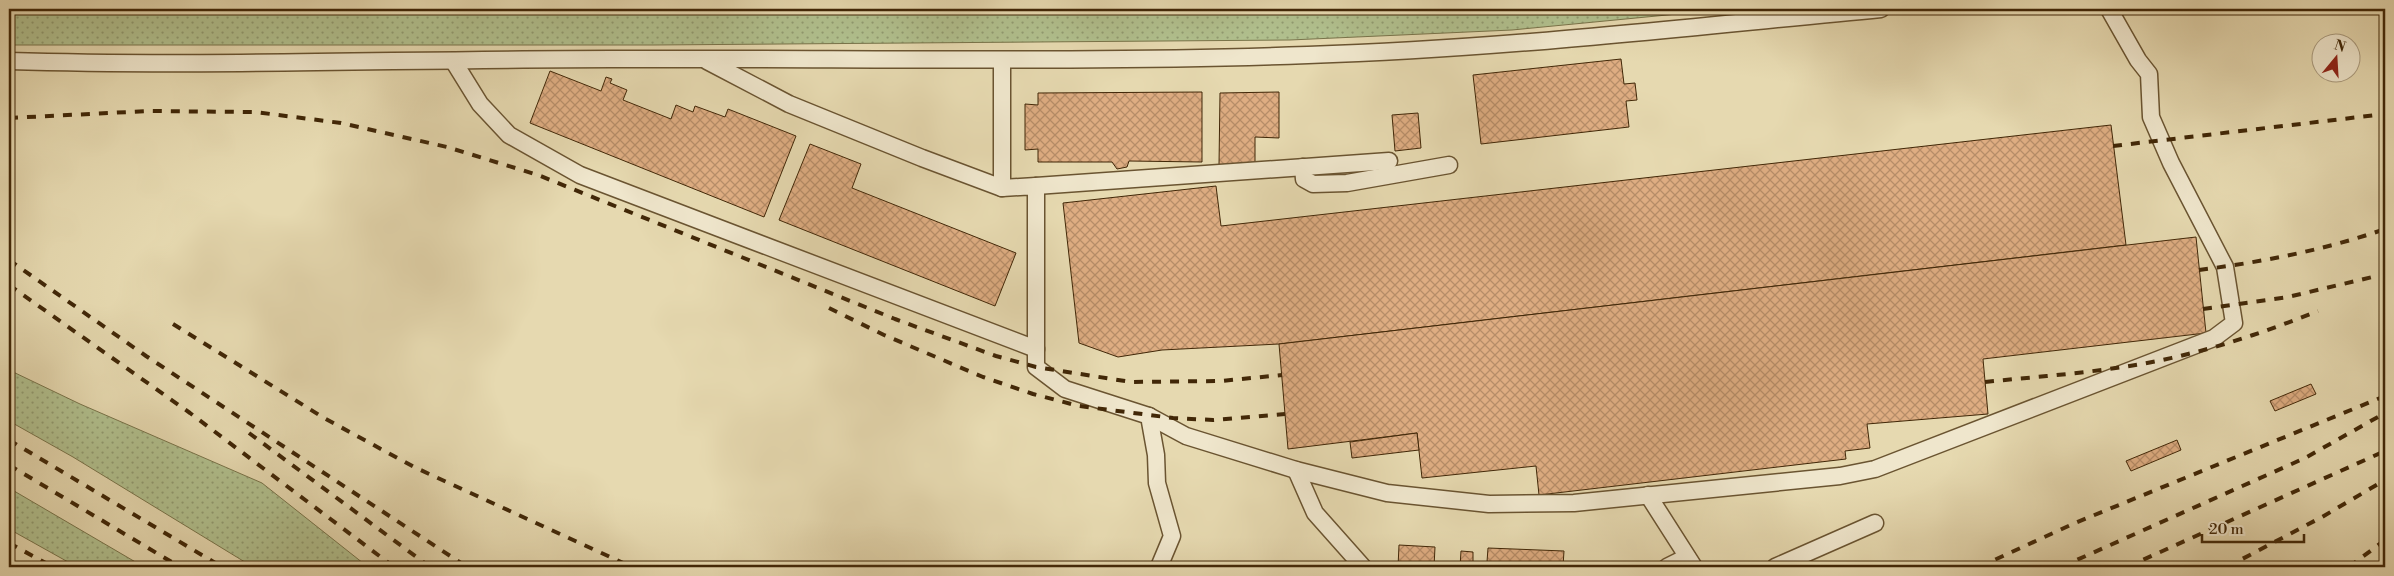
<svg xmlns="http://www.w3.org/2000/svg" width="2394" height="576" font-family="'Libre Bodoni',serif">
	<style>
		.grass { fill: url(#grass-dots); stroke: #79744a }
		.building { fill: url(#building-cross-hatch); stroke: #412707 }
		.lines { fill: none; stroke-linecap: round; stroke-linejoin: round }
		.lane-casing { stroke: #6a5431; stroke-width: 19 }
		.lane { stroke: #efe6cc; stroke-width: 16 }
		.rail { stroke: #412707; stroke-width: 4; stroke-dasharray: 9 9; stroke-linecap: butt }
	</style>
	<defs>
		<pattern id="grass-dots" width="8" height="8" patternUnits="userSpaceOnUse" patternTransform="scale(1.25)"><rect width="8" height="8" fill="#b1c08e"/><path d="M2 2h.1M6 6h.1" fill="none" stroke="#929c72" stroke-width="1.8" stroke-linecap="round"/></pattern>
		<pattern id="building-cross-hatch" width="8" height="8" patternUnits="userSpaceOnUse" patternTransform="scale(1.25)"><rect width="8" height="8" fill="#dead82"/><path d="M0 0l8 8M0 8l8-8" fill="none" stroke="#b68d68"/></pattern>
	</defs>
	<rect width="100%" height="100%" fill="#e6d9b0"/>
	<filter id="stains"><feTurbulence type="fractalNoise" baseFrequency=".004" numOctaves="4"/><feColorMatrix values="0 0 0 0 .2 0 0 0 0 .09 0 0 0 0 .02 0 0 0 .5 -.17"/></filter>
	<radialGradient id="worn" r=".72"><stop offset=".6" stop-color="#630" stop-opacity="0"/><stop offset="1" stop-color="#630" stop-opacity=".3"/></radialGradient>
	<g class="grass">
		<polygon points="148,9 1729,9 1512,30 1290,40 654,45 9,45 9,10"/>
		<polygon points="9,370 80,404 262,483 368,567 253,567 73,457 9,421"/>
		<polygon points="9,488 144,567 77,567 9,529"/>
	</g>
	<g class="building">
		<polygon points="1621,59 1624,84 1635,83 1637,100 1626,101 1629,127 1481,144 1473,75"/>
		<polygon points="550,71 601,91 606,77 612,79 610,83 627,90 623,100 671,119 676,105 693,112 695,106 725,117 728,109 796,136 764,217 530,123"/>
		<polygon points="1202,92 1202,162 1129,161 1127,167 1117,169 1112,162 1038,162 1038,149 1025,150 1025,104 1038,105 1038,93"/>
		<polygon points="1279,92 1279,138 1255,137 1255,164 1219,165 1220,93"/>
		<polygon points="1418,113 1421,148 1395,151 1392,115"/>
		<polygon points="2111,125 2126,245 1279,344 1162,350 1118,357 1079,343 1063,203 1216,186 1221,226"/>
		<polygon points="810,144 861,164 852,188 1016,253 995,306 779,220"/>
		<polygon points="2196,237 2206,333 1983,359 1988,414 1867,424 1870,448 1845,451 1846,459 1539,495 1536,466 1422,478 1417,433 1288,449 1279,344"/>
		<polygon points="2311,384 2316,394 2275,411 2270,401"/>
		<polygon points="1417,433 1419,450 1352,458 1350,442"/>
		<polygon points="2177,440 2181,450 2131,471 2126,461"/>
		<polygon points="1399,545 1435,547 1434,567 1398,567"/>
		<polygon points="1488,548 1564,551 1563,566 1487,562"/>
		<polygon points="1461,551 1473,552 1473,567 1460,567"/>
	</g>
	<g class="lines">
		<defs>
			<g id="lane">
				<polyline points="1002,60 1002,188"/>
				<path d="M9,61C210,67 411,59 611,59C844,58 1076,63 1308,55C1500,49 1690,27 1881,9"/>
				<polyline points="707,61 789,104 922,158 1002,188 1036,186 1036,367 1065,389 1149,416 1156,455 1157,483 1172,536 1159,567"/>
				<polyline points="454,62 480,104 509,135 580,175 1036,349"/>
				<polyline points="1303,167 1304,179 1313,184 1347,183 1449,165"/>
				<polyline points="1036,186 1389,161"/>
				<polyline points="1149,416 1186,436 1296,470 1387,493 1489,504 1574,503 1840,476 1875,469 2214,338 2234,323 2225,267 2171,163 2151,117 2149,74 2138,60 2109,9"/>
				<polyline points="1296,470 1315,513 1363,567"/>
				<polyline points="1648,495 1694,567"/>
				<polyline points="1667,567 1687,557"/>
				<polyline points="1775,567 1875,523"/>
			</g>
		</defs>
		<use href="#lane" class="lane-casing"/>
		<use href="#lane" class="lane"/>
		<g class="rail">
			<polyline points="9,118 149,111 255,112 341,123 447,147 538,175 895,319 996,356 1036,367 1131,382 1221,381 1282,375"/>
			<polyline points="2113,146 2385,114"/>
			<polyline points="9,260 146,356 467,567"/>
			<path d="M2199,270C2262,262 2325,250 2385,229"/>
			<polyline points="9,285 190,413 394,567"/>
			<polyline points="829,308 884,335 983,377 1033,394 1079,406 1173,418 1213,420 1285,414"/>
			<polyline points="2203,309 2288,297 2385,274"/>
			<polyline points="173,324 324,418 414,467 632,567"/>
			<path d="M1985,382C2053,375 2122,371 2188,354C2233,343 2275,328 2318,311"/>
			<polyline points="249,433 430,567"/>
			<polyline points="9,440 222,567"/>
			<polyline points="9,465 180,567"/>
			<polyline points="9,543 53,567"/>
			<polyline points="1979,567 2075,523 2385,396"/>
			<polyline points="2061,567 2305,458 2385,413"/>
			<polyline points="2127,567 2385,451"/>
			<polyline points="2227,567 2322,517 2385,480"/>
			<polyline points="2349,567 2385,540"/>
		</g>
	</g>
	<rect width="2394" height="576" fill="none" stroke="#e6d9b0" stroke-width="30"/>
	<rect x="10" y="10" width="2374" height="556" fill="none" stroke="#412707" stroke-width="2.5"/>
	<rect x="15" y="15" width="2364" height="546" fill="none" stroke="#412707"/>
	<g transform="translate(2336 58) rotate(18)"><circle r="24" fill="#efe6cc" stroke="#a99a7d"/>
	<path d="M0-4L9 19L0 12L-9 19Z" fill="#8f2418"/>
	<text y="-8" font-size="14" font-weight="bold" text-anchor="middle" fill="#412707">N</text>
	</g>
	<path d="M2202 534v8h102v-8" fill="none" stroke="#412707" stroke-width="2.5"/>
	<text x="2209" y="534" font-size="15" fill="#412707" stroke="#efe6cc" stroke-width="4" paint-order="stroke">20 m</text>
	<rect width="100%" height="100%" filter="url(#stains)"/>
	<rect width="100%" height="100%" fill="url(#worn)"/>
</svg>
